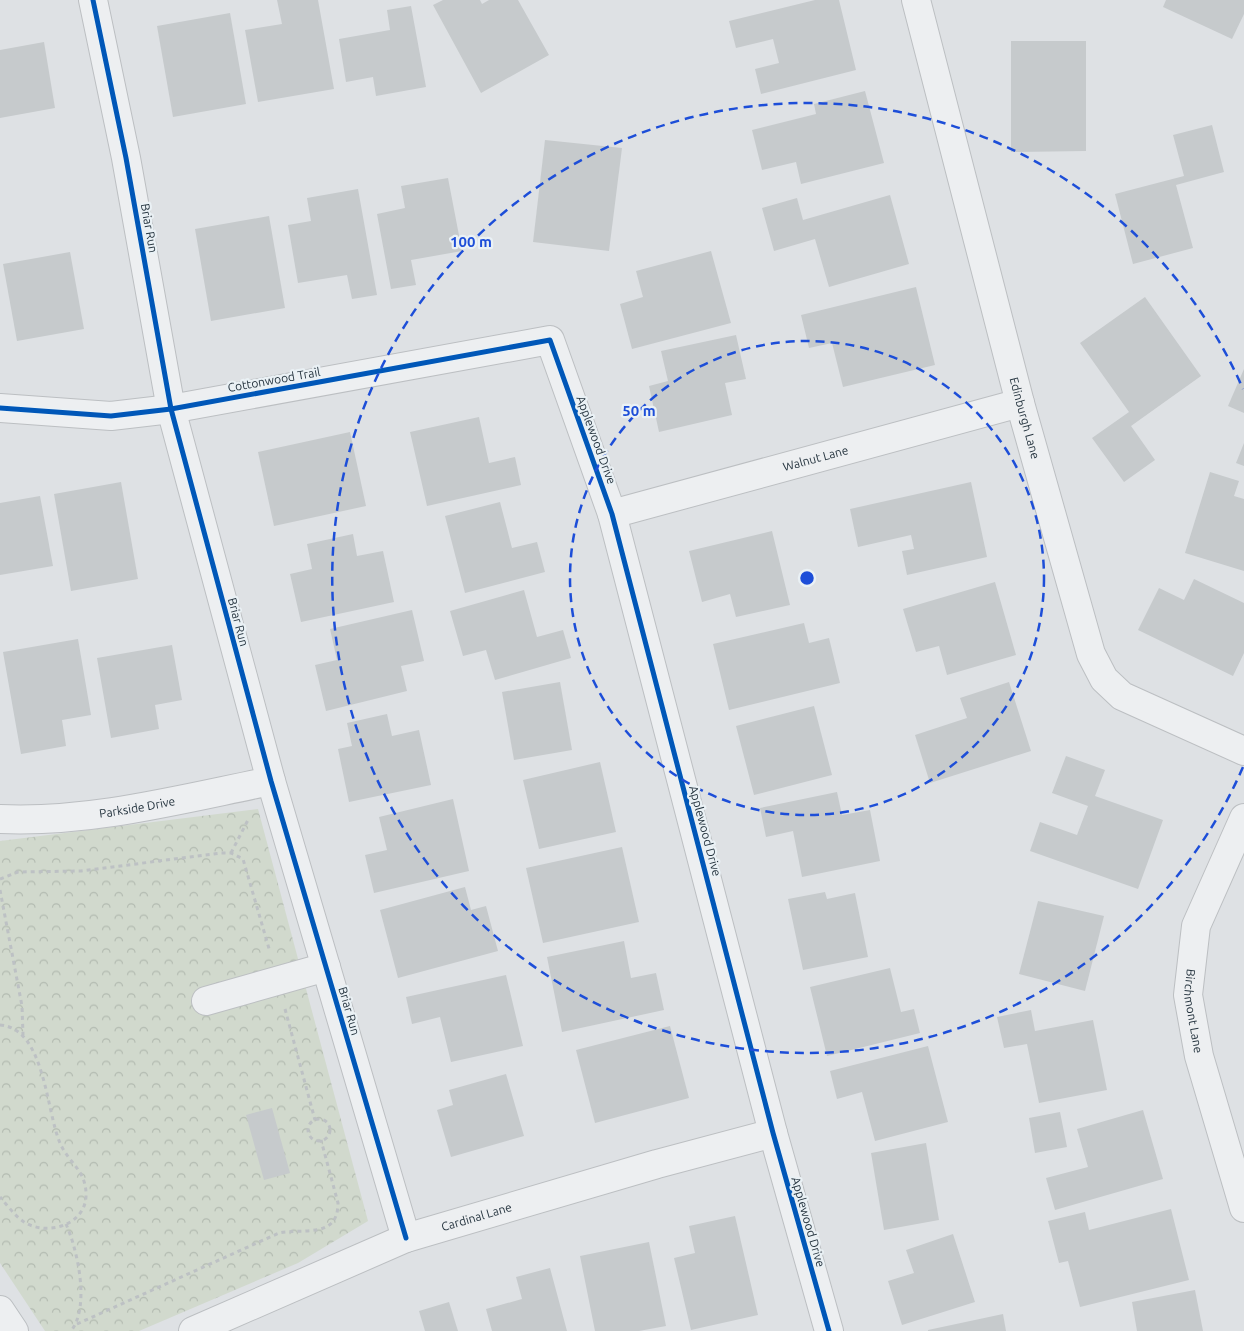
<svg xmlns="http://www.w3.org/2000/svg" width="1244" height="1331" font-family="Ubuntu,sans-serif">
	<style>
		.forest { fill: url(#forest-crowns) }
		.building { fill: #c6cacc }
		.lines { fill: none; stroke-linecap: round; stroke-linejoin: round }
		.minor-casing { stroke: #bcbfc2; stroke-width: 30 }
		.path { stroke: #bdc1c4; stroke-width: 3; stroke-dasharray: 4 4; stroke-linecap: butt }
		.minor { stroke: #edeff1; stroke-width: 28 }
		.cycleway-casing { stroke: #eaf1f5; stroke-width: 8 }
		.cycleway { stroke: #0057b8; stroke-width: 5 }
		.ring { fill: none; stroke: #1d4ed8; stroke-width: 2.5; stroke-dasharray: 9 6 }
		.labels { text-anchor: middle; stroke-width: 4.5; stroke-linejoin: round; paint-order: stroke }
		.street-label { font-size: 12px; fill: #24333e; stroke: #eaf1f5 }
		.centre { fill: #1d4ed8; stroke: #eaf1f5; stroke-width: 2.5 }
		.ring-label { font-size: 15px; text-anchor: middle; font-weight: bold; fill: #1d4ed8; stroke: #eaf1f5; stroke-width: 4.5; stroke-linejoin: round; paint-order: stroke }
	</style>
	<defs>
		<pattern id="forest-crowns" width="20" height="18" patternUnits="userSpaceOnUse" patternTransform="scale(1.25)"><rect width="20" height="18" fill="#d1d9cd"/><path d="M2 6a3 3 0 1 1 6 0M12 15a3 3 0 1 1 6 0" fill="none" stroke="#b3bbb1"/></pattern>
	</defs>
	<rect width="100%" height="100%" fill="#dee1e4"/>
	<polygon class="forest" points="258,809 368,1221 298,1263 139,1331 45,1331 0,1263 0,841"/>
	<g class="building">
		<polygon points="277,0 318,0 334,89 258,102 245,30 282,24"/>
		<polygon points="443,0 480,0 482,4 489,0 518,0 549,55 481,93 433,5"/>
		<polygon points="815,0 839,0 856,70 761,94 755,69 779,63 773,39 736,48 729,21"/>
		<polygon points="1166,0 1244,0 1244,14 1232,39 1163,7"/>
		<polygon points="411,6 426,87 376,96 373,77 346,82 339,39 390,30 387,10"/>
		<polygon points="230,13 246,104 173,117 157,26"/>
		<polygon points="1011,41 1086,41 1086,151 1011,152"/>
		<polygon points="44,42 55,108 0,118 0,50"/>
		<polygon points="865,91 884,163 801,184 796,162 762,170 752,130 816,114 814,104"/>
		<polygon points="1212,125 1224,172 1176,185 1193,248 1133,264 1115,194 1184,176 1173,135"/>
		<polygon points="545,140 622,148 609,251 533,242"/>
		<polygon points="448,178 462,251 411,260 416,285 391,289 377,214 405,208 401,186"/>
		<polygon points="358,189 377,295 352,299 347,275 298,283 288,225 311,221 307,198"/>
		<polygon points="890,195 909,264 829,287 815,239 774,251 762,208 797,198 803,220"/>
		<polygon points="269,216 285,308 211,321 195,229"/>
		<polygon points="711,251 731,323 632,349 620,304 643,297 636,271"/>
		<polygon points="70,252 84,329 17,341 3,264"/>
		<polygon points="916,287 935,365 843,387 832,343 809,348 801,315"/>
		<polygon points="1145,297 1201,376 1131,426 1155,460 1124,482 1092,438 1129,412 1080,343"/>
		<polygon points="736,335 746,379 725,383 732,415 659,432 649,386 668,381 661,351"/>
		<polygon points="1244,369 1244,413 1228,406"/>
		<polygon points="479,417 489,463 515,457 521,485 427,506 410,432"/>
		<polygon points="350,432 366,506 274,526 258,452"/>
		<polygon points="1244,443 1244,466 1236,463"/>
		<polygon points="1210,472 1239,481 1234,496 1244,499 1244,571 1185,553"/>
		<polygon points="121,482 138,579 71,591 54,494"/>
		<polygon points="971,482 987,557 907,575 902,551 914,549 911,535 858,547 850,509"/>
		<polygon points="40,496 53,566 0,575 0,503"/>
		<polygon points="500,502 512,548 537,542 545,572 465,593 445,516"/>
		<polygon points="772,531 790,605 736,617 730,594 702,602 689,551"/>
		<polygon points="353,534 357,556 383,551 394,602 301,622 290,574 312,569 307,544"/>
		<polygon points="1194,579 1244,603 1244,653 1233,676 1138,630 1159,588 1184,600"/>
		<polygon points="995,582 1016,655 947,675 939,646 916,652 903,609"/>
		<polygon points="524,590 537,637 563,630 571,658 495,680 486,650 463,656 450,611"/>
		<polygon points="412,610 424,661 401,666 407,691 326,711 315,665 337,660 330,629"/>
		<polygon points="804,623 809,643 829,638 840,683 729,710 713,644"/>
		<polygon points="78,639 91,715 62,720 66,746 21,754 3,652"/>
		<polygon points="172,645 182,700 155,705 159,729 111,738 97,658"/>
		<polygon points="560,682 572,750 514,760 502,692"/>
		<polygon points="1009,682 1031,751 930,783 915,735 967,718 960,698"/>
		<polygon points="814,706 832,775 754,795 736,726"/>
		<polygon points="387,714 392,736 419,730 431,785 349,802 338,749 352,746 347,723"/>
		<polygon points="1066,756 1105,770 1095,796 1163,820 1138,889 1030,851 1040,822 1077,835 1088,806 1052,793"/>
		<polygon points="600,762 616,832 539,849 523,780"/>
		<polygon points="837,792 842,815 870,810 880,861 802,877 793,831 766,837 760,808"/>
		<polygon points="453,799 469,871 374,893 365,855 387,850 379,817"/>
		<polygon points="622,847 639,922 543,943 526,868"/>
		<polygon points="465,887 471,910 486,906 498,951 398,978 380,910"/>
		<polygon points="825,892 827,899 855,893 868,957 803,970 788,899"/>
		<polygon points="1038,901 1104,916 1085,991 1019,974"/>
		<polygon points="624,941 631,978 656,973 664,1010 562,1032 547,957"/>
		<polygon points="890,968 901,1012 914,1009 920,1033 827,1056 810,987"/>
		<polygon points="506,975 523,1046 451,1062 440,1017 412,1024 406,997"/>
		<polygon points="1031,1010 1035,1031 1093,1020 1107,1090 1039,1103 1027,1044 1004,1048 997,1017"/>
		<polygon points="670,1026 689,1098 595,1123 576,1050"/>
		<polygon points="928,1046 948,1122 875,1141 862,1092 837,1099 830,1071"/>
		<polygon points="506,1074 524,1136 451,1157 437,1110 453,1105 449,1090"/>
		<polygon points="272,1108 290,1173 264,1180 246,1115"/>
		<polygon points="1143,1110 1163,1179 1055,1210 1046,1178 1088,1167 1077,1129"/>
		<polygon points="1060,1112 1067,1147 1035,1153 1029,1118"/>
		<polygon points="926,1143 939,1220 884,1230 871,1153"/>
		<polygon points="1171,1209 1189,1280 1080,1307 1068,1261 1059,1263 1048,1221 1085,1212 1089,1230"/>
		<polygon points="735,1216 758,1315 691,1330 674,1258 695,1253 689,1226"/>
		<polygon points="953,1234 975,1302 902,1325 888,1281 914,1273 906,1250"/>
		<polygon points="649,1242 666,1326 639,1331 595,1331 580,1256"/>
		<polygon points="550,1268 567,1331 492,1331 486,1309 522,1299 516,1277"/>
		<polygon points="1195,1290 1203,1331 1137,1331 1132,1302"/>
		<polygon points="449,1302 458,1331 425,1331 419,1311"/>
		<polygon points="1003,1314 1006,1331 928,1331 928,1330"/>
	</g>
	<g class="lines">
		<defs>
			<g id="minor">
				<polyline points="93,0 126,158 171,409 271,781 406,1238"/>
				<path id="s1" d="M916,0L1020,403L1091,654L1104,679L1122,696L1244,751"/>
				<polyline points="0,408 111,416 171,409 550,340 612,514 773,1133 829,1331"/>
				<path id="s2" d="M612,514L1020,403"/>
				<path id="s3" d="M1244,818L1196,926L1188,995L1199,1056L1244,1208"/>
				<path id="s4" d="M0,819C92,823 181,799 271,781"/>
				<polyline points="206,1001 326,967"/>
				<polyline points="0,1310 14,1331"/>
				<path id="s5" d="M193,1331L406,1238L657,1164L773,1133"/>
			</g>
		</defs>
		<use href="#minor" class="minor-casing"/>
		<g class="path">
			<polyline points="231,853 249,818"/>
			<polyline points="0,879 18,872 81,871 221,853 231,853 243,859 270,952"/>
			<polyline points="0,890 22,1006 23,1035"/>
			<polyline points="285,1009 315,1120"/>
			<path d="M0,1025C45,1028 46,1111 60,1143C69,1164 87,1170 86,1197C84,1226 46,1236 24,1222C15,1216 7,1205 0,1197"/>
			<circle cx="319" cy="1130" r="11"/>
			<path d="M66,1224C78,1251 90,1307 71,1331"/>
			<path d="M77,1324L279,1233C304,1228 338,1239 338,1203L321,1140"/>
		</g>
		<use href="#minor" class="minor"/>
		<defs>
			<g id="cycleway">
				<polyline points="93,0 126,158 171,409 271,781 406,1238"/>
				<polyline points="0,408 111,416 171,409 550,340 612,514 773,1133 829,1331"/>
			</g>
		</defs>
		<use href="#cycleway" class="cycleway-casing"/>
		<use href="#cycleway" class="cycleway"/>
	</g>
	<g class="ring">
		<circle cx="807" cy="578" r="237"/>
		<path d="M1243 767A475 475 0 1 1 1243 389"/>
	</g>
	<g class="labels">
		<g class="street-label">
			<text transform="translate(149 228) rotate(80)" y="4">Briar Run</text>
			<text transform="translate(274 380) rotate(-10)" y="4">Cottonwood Trail</text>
			<text dy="4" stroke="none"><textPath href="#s1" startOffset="432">Edinburgh Lane</textPath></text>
			<text transform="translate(596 440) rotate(70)" y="4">Applewood Drive</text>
			<text dy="4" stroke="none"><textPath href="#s2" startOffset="211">Walnut Lane</textPath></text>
			<text transform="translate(238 622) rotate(75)" y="4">Briar Run</text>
			<text dy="4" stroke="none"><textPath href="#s4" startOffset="138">Parkside Drive</textPath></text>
			<text transform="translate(705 831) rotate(75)" y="4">Applewood Drive</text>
			<text transform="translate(349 1011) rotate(74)" y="4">Briar Run</text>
			<text dy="4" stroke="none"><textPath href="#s3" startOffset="204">Birchmont Lane</textPath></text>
			<text dy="4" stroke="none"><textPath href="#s5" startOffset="306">Cardinal Lane</textPath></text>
			<text transform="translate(808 1222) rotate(74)" y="4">Applewood Drive</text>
		</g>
	</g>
	<circle cx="807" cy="578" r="8" class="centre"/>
	<g class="ring-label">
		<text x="471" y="247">100 m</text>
		<text x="639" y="416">50 m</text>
	</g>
</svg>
